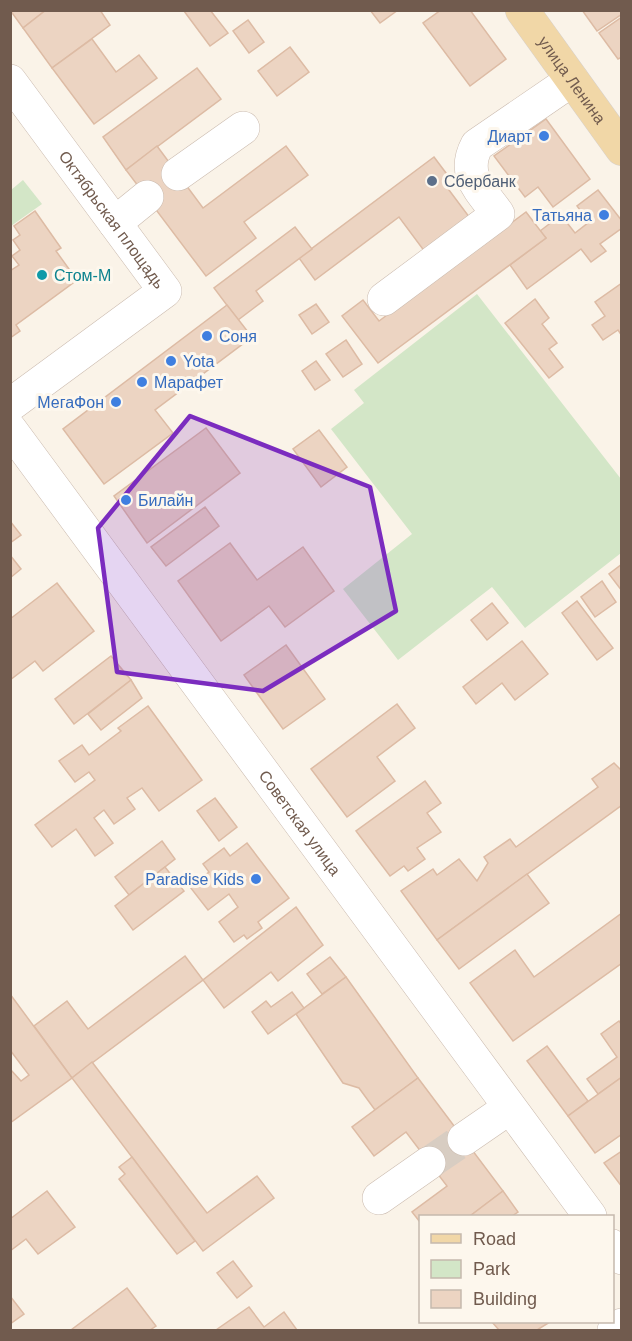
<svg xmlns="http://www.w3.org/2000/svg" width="632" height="1341" font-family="Arial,sans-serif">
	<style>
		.green { fill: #d3e6c7 }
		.building { fill: #ecd4c2; stroke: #ddbba4; stroke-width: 1.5 }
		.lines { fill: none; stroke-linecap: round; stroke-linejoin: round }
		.minor-tunnel { stroke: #d8cdc2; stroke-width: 33; stroke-dasharray: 33 16; stroke-linecap: butt }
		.minor-casing { stroke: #cbbbaf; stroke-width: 34 }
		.major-casing { stroke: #d7d1cd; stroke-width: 34 }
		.minor { stroke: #fff; stroke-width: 33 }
		.major { stroke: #f1d7a7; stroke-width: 33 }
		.marked { fill: #7b2cbf; fill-opacity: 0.2; stroke: #7b2cbf; stroke-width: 4.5; stroke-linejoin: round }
		.shop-dot { fill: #3f7fe0; stroke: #fdf7ed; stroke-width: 2 }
		.service-dot { fill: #5c6f8a; stroke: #fdf7ed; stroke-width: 2 }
		.culture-dot { fill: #0f9aa8; stroke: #fdf7ed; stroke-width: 2 }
		.labels { text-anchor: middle; stroke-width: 6; stroke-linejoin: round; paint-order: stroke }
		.street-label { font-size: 16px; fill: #715b4e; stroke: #fdf7ed }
		.shop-label { font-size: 16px; fill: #366cbe; stroke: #fdf7ed; text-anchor: end }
		.service-label { font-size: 16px; fill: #4e5e75; stroke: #fdf7ed; text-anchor: start }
		.culture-label { font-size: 16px; fill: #0d838f; stroke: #fdf7ed; text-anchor: start }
	</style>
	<rect width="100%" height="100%" fill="#faf3e8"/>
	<g class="green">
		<polygon points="23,180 42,204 11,226 11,190"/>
		<polygon points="477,294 621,479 621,553 525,628 492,587 398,660 343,589 412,534 331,429 364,403 354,390"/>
	</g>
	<g class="building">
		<polygon points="10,10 46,10 23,28"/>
		<polygon points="46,10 100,10 110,25 52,68 23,28"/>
		<polygon points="185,10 210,10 228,33 210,46 184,11"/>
		<polygon points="370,10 398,10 380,23"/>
		<polygon points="441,10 470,10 506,59 470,86 423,23"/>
		<polygon points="582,10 622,10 622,14 597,31"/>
		<polygon points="622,17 622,57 618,59 599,33"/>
		<polygon points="248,20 264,42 249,53 233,31"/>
		<polygon points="92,39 116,72 139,55 157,78 94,124 52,68"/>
		<polygon points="290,47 309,72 277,96 258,71"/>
		<polygon points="197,68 221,99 126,170 103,137"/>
		<polygon points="546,119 590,179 553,207 538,187 525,197 494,156"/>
		<polygon points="157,146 203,208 286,146 308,175 244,222 256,238 206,276 126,170"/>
		<polygon points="434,157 449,177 443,182 470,218 425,252 399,217 315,280 299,258"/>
		<polygon points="598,190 622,221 622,228 600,244 606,251 591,262 581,249 527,289 510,265 546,238 540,231 561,215 575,233 589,222 577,206"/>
		<polygon points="35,211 61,248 56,251 77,280 16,325 20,331 10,338 10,271 19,265 12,256 20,250 13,240 20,235 14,226"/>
		<polygon points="526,212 546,238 378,363 342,316 363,300 379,321"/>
		<polygon points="295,227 312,249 256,291 263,301 238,320 214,288"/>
		<polygon points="622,283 622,336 618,330 603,340 592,325 605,316 595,302"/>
		<polygon points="535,299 549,318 542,324 557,343 549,349 563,367 549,378 505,323"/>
		<polygon points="316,304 329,322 312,334 299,315"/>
		<polygon points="227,305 252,337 155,410 173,433 104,484 63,429"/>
		<polygon points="346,340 362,364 343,377 326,354"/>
		<polygon points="316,361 330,380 315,390 302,371"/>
		<polygon points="206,428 240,473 147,543 114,496"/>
		<polygon points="319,430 347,467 321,487 293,449"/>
		<polygon points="205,507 219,526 166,566 151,547"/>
		<polygon points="10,521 21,535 10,543"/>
		<polygon points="230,543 257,580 303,547 334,591 285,627 269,606 221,641 178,581"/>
		<polygon points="10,555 21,569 10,578"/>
		<polygon points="622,564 622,591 609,574"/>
		<polygon points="602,581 616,602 595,617 581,597"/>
		<polygon points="57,583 94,631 43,671 35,661 10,680 10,619"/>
		<polygon points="577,601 613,648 597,660 562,613"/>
		<polygon points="492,603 508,623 487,640 471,620"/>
		<polygon points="522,641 548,674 515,700 502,683 476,704 463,687"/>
		<polygon points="286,645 325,699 283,729 244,675"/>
		<polygon points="111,656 131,680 74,724 55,699"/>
		<polygon points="131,680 142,698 101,730 88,714"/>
		<polygon points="397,704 415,728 377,757 395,781 347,817 311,769"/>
		<polygon points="148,706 202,780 159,811 142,788 127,798 135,809 114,824 104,810 94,818 113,843 95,856 76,829 52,847 35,825 95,780 89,772 75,782 59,761 82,745 89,755 121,731 118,728"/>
		<polygon points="614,763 622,771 622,805 437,940 401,891 433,869 437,875 459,859 477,881 488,863 484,857 510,839 516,847 598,787 592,779"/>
		<polygon points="425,781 441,803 427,813 441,832 417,848 425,859 408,871 404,866 390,876 356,831"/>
		<polygon points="215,798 237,827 219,841 197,811"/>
		<polygon points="162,841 175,859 129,895 115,877"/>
		<polygon points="247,843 289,898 258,922 262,928 247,939 244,935 234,942 219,922 238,907 229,894 208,910 190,887 209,872 203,864 224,848 230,856"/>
		<polygon points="165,867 184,891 133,930 115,906"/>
		<polygon points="527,874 549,903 459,969 437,940"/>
		<polygon points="296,907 323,945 278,981 271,972 224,1008 203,980"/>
		<polygon points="622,913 622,963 513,1041 470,983 515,950 534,977"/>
		<polygon points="185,956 203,980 72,1078 34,1026 67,1001 88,1029"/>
		<polygon points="330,957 346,977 322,994 307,974"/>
		<polygon points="346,977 418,1078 375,1110 359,1088 343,1083 296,1014"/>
		<polygon points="292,992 304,1008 268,1034 252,1012 266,1001 271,1007"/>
		<polygon points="10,994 72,1078 10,1123 10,1069 21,1081 29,1075 10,1050"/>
		<polygon points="619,1021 622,1025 622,1077 598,1094 587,1079 617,1057 601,1034"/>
		<polygon points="547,1046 588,1101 568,1116 527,1061"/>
		<polygon points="92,1062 207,1213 257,1176 274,1198 203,1251 72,1078"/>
		<polygon points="622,1077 622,1134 595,1153 568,1116"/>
		<polygon points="418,1078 503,1191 470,1216 420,1216 420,1222 412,1212 447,1186 406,1132 374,1156 352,1127"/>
		<polygon points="622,1151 622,1187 604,1163"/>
		<polygon points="132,1157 195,1241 177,1254 119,1179 125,1174 119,1167"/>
		<polygon points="47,1191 75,1227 38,1254 26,1239 10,1251 10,1219"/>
		<polygon points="503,1191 518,1212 512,1216 470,1216"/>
		<polygon points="233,1261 252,1286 237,1298 217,1273"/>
		<polygon points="127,1288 156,1326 150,1330 71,1330"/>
		<polygon points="10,1296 24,1314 10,1324"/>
		<polygon points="249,1307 264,1327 284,1312 297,1330 216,1330"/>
		<polygon points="492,1322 550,1322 537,1330 499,1330"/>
	</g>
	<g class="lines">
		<polyline class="minor-tunnel" points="429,1163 464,1139"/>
		<defs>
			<g id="minor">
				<path id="s1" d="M10,81L165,291L10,405"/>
				<polyline points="178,174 243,128"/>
				<polyline points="115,223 147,197"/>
				<path d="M384,299L498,214C481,190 461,175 477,145L572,80"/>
				<path id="s2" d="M10,429L590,1216"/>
				<polyline points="464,1139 509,1108"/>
				<polyline points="379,1198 429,1163"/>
				<polyline points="612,1246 622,1258"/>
				<polyline points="614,1330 622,1325"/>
			</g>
			<g id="major">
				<path id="s3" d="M522,10L622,149"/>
			</g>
		</defs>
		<use href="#minor" class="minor-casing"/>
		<use href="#major" class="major-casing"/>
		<use href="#minor" class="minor"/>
		<use href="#major" class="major"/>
	</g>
	<path class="marked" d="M190,416L370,487L396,611L263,691L117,672L98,528Z"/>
	<g class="shop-dot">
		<circle cx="544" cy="136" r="6"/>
		<circle cx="604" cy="215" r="6"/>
		<circle cx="207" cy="336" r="6"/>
		<circle cx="171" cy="361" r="6"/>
		<circle cx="142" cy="382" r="6"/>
		<circle cx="116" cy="402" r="6"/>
		<circle cx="126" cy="500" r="6"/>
		<circle cx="256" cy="879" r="6"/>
	</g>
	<circle class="service-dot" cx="432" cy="181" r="6"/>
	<circle class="culture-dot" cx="42" cy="275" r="6"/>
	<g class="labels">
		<g class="street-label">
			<text dy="6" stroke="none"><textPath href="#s3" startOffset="86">улица Ленина</textPath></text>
			<text dy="6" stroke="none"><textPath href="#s1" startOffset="172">Октябрьская площадь</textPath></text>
			<text dy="6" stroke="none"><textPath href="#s2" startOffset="489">Советская улица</textPath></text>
		</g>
		<g class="shop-label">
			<text x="532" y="142">Диарт</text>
			<text x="592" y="221">Татьяна</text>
			<text x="219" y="342" text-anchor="start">Соня</text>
			<text x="183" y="367" text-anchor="start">Yota</text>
			<text x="154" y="388" text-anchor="start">Марафет</text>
			<text x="104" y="408">МегаФон</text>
			<text x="138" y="506" text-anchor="start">Билайн</text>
			<text x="244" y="885">Paradise Kids</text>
		</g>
		<g class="service-label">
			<text x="444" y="187">Сбербанк</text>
		</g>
		<g class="culture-label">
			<text x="54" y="281">Стом-М</text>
		</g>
	</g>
	<rect width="632" height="1341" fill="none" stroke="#715b4e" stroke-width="24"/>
	<rect x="419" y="1215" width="195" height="108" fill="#fdf7ed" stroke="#c5b9ad" stroke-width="1.5"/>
	<rect x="431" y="1234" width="30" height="9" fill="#f1d7a7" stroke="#c5b9ad" stroke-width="1.5"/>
	<text x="473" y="1245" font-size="18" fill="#715b4e">Road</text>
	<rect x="431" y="1260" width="30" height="18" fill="#d3e6c7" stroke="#c5b9ad" stroke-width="1.5"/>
	<text x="473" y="1275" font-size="18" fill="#715b4e">Park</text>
	<rect x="431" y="1290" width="30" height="18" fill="#ecd4c2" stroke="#c5b9ad" stroke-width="1.5"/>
	<text x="473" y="1305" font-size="18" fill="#715b4e">Building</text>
</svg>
